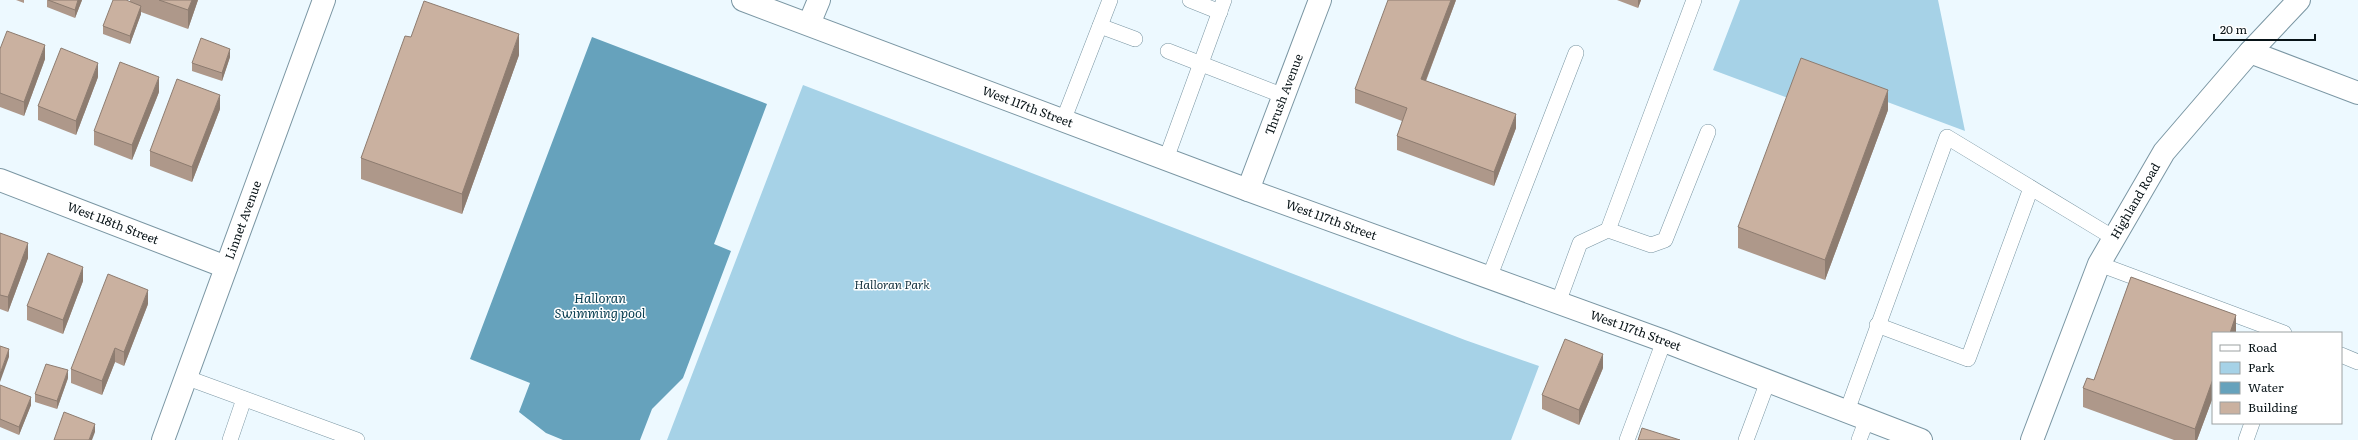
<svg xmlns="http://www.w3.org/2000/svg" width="2358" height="440" font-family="Literata,serif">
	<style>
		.green { fill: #a6d2e7 }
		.water { fill: #66a2bc }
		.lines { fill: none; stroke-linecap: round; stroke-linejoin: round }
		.lane-casing { stroke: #7a96a3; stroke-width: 16 }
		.street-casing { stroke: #7a96a3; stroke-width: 24 }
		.secondary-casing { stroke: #7a96a3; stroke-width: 24 }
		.lane { stroke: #fff; stroke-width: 15 }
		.street { stroke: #fff; stroke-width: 22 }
		.secondary { stroke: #fff; stroke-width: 22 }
		.wall { fill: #ae988a }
		.shaded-wall { fill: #8d7c70 }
		.building { fill: #cab1a0; stroke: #8d7c70 }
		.labels { text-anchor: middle; stroke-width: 3; stroke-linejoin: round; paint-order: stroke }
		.street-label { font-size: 12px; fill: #081317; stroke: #fff }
		.park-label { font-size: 12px; font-style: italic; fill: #15323f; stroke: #fff }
		.water-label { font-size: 13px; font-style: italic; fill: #063c50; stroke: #fff }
	</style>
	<rect width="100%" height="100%" fill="#edf9ff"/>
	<g class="green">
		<polygon points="1740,0 1938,0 1965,131 1799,69 1788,98 1713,70"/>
		<polygon points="803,85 1465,340 1539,366 1511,440 667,440"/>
	</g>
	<polygon class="water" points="592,37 767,104 714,244 731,251 683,378 652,409 640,440 563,440 546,433 519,412 530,383 470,359"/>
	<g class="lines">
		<defs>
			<g id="lane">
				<polyline points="1190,0 1220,12"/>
				<polyline points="1100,26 1135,39"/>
				<polyline points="1168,51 1284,96"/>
				<polyline points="1063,121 1110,0"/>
				<polyline points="1166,159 1224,0"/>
				<polyline points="1608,230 1694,0"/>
				<polyline points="2099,264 2284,333"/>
				<polyline points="1489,278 1576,53"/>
				<polyline points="1558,303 1580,243 1608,230 1651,245 1665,240 1708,132"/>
				<polyline points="1877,325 1968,359 2031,188"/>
				<polyline points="2341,355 2358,362"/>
				<polyline points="185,377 357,440"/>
				<polyline points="1847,411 1947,137 2114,238"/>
				<polyline points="230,440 244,399"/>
				<polyline points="1627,440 1664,341"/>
				<polyline points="1746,440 1768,381"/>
				<polyline points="1859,440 1867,419"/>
				<polyline points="2246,440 2252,423"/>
			</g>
			<g id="street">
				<polyline points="809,24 819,0"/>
				<polyline points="2250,52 2358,93"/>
				<path id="s1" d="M0,180L226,267"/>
				<path id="s2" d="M1248,190L1320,0"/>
				<path id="s3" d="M163,440L324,0"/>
				<path id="s4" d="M2032,440L2099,264L2164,152L2250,52L2299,0"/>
			</g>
			<g id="secondary">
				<path id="s5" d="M743,0L1248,190L1664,341L1921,440"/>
			</g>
		</defs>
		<use href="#lane" class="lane-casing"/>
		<use href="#street" class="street-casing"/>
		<use href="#secondary" class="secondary-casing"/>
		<use href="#lane" class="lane"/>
		<use href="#street" class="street"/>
		<use href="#secondary" class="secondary"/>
	</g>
	<g class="wall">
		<polygon points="16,0 24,0 24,3"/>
		<polygon points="47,0 82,0 75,18 47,7"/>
		<polygon points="130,0 198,0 188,29 141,12 141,14 130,44 103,34 103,26 130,1"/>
		<polygon points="1456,0 1426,81 1516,128 1494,186 1397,150 1397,136 1402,121 1355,103 1355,89"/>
		<polygon points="1617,0 1641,0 1638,8"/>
		<polygon points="411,37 519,55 462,214 361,179 361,158"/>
		<polygon points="0,49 45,59 24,116 0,107"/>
		<polygon points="230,57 222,81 192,71 192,63"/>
		<polygon points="98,77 76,135 38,120 38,106"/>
		<polygon points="159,92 132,160 94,145 94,131"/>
		<polygon points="220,109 192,182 150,166 150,151"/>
		<polygon points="1888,110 1825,280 1738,248 1738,227"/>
		<polygon points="0,233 28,258 8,312 0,309"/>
		<polygon points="2131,277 2236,315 2236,333 2213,333 2213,397 2197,440 2174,440 2083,407 2083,388 2087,378 2094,380"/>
		<polygon points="83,281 63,334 27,320 27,306"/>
		<polygon points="148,304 124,366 115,362 102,395 71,383 71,369"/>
		<polygon points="1603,368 1579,425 1542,409 1542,395"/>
		<polygon points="68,378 57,409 35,402 35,394"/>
		<polygon points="0,385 31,405 19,435 0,427"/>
	</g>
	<g class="shaded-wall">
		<polygon points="78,0 82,0 75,18 75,10"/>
		<polygon points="192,0 198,0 188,29 188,10"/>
		<polygon points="1451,0 1456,0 1421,93 1421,79"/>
		<polygon points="1638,0 1641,0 1638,8"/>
		<polygon points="141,6 141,14 130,44 130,36"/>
		<polygon points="519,34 519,55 462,214 462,194"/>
		<polygon points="45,45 45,59 24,116 24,102"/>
		<polygon points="230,49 230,57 222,81 222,73"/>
		<polygon points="98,63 98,77 76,135 76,121"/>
		<polygon points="159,77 159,92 132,160 132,145"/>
		<polygon points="1888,90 1888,110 1825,280 1825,260"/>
		<polygon points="220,95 220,109 192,182 192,167"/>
		<polygon points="1516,114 1516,128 1494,186 1494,172"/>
		<polygon points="28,243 28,258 8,312 8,297"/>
		<polygon points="83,267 83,281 63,334 63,320"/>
		<polygon points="148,290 148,304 124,366 124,352"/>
		<polygon points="2236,315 2236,333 2230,333"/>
		<polygon points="115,348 115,362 102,395 102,381"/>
		<polygon points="9,349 9,357 0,382 0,374"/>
		<polygon points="1603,354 1603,368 1579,425 1579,410"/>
		<polygon points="68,370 68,378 57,409 57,401"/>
		<polygon points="2213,379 2213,397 2197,440 2195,440 2195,429"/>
		<polygon points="31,397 31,405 19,435 19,427"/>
		<polygon points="95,424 95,432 92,440 89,440"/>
	</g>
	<g class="building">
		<polygon points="48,0 78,0 75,10"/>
		<polygon points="113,0 126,0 141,6 130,36 103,26"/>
		<polygon points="159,0 192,0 188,10"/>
		<polygon points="1388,0 1451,0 1421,79 1516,114 1494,172 1397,136 1407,108 1355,89"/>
		<polygon points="424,1 519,34 462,194 361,158 405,36 411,37"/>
		<polygon points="7,31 45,45 24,102 0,93 0,49"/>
		<polygon points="201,38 230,49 222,73 192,63"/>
		<polygon points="61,48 98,63 76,121 38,106"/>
		<polygon points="1801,58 1888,90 1825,260 1738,227"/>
		<polygon points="120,62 159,77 132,145 94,131"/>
		<polygon points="177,79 220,95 192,167 150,151"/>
		<polygon points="0,233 28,243 8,297 0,295"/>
		<polygon points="48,253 83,267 63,320 27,306"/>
		<polygon points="108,274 148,290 124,352 115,348 102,381 71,369"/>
		<polygon points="2131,277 2236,315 2230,333 2213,333 2213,379 2195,429 2083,388 2087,378 2094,380"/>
		<polygon points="1565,339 1603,354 1579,410 1542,395"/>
		<polygon points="0,346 9,349 0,374"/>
		<polygon points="46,364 68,370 57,401 35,394"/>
		<polygon points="0,385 31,397 19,427 0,419"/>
		<polygon points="64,412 95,424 89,440 54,440"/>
		<polygon points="1642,428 1680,440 1638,440"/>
	</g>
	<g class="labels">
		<g class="street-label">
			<text dy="4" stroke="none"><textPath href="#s2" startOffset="102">Thrush Avenue</textPath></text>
			<text dy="4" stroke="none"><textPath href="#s5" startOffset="304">West 117th Street</textPath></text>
			<text dy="4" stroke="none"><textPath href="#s4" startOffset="261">Highland Road</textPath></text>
			<text dy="4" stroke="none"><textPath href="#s3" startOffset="234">Linnet Avenue</textPath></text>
			<text dy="4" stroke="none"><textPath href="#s5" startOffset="628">West 117th Street</textPath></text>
			<text dy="4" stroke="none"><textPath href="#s1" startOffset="121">West 118th Street</textPath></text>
			<text dy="4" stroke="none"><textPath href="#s5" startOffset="952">West 117th Street</textPath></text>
		</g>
		<g class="park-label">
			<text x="892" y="289">Halloran Park</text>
		</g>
		<g class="water-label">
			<text x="600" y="303">Halloran<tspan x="600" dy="15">Swimming pool</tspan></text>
		</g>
	</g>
	<rect x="2212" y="332" width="130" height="92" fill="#ffffff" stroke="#9ca1a2"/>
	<rect x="2220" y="345" width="20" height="6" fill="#ffffff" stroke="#9ca1a2"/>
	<text x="2248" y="352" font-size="12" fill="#081317">Road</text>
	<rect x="2220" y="362" width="20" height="12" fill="#a6d2e7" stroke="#9ca1a2"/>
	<text x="2248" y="372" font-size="12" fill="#081317">Park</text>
	<rect x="2220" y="382" width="20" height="12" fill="#66a2bc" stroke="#9ca1a2"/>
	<text x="2248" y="392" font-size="12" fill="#081317">Water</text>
	<rect x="2220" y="402" width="20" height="12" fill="#cab1a0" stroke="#9ca1a2"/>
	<text x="2248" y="412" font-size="12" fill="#081317">Building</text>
	<path d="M2214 34v6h101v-6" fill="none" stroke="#081317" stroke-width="2"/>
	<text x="2220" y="34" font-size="12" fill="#081317" stroke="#ffffff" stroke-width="3" paint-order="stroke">20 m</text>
</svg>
